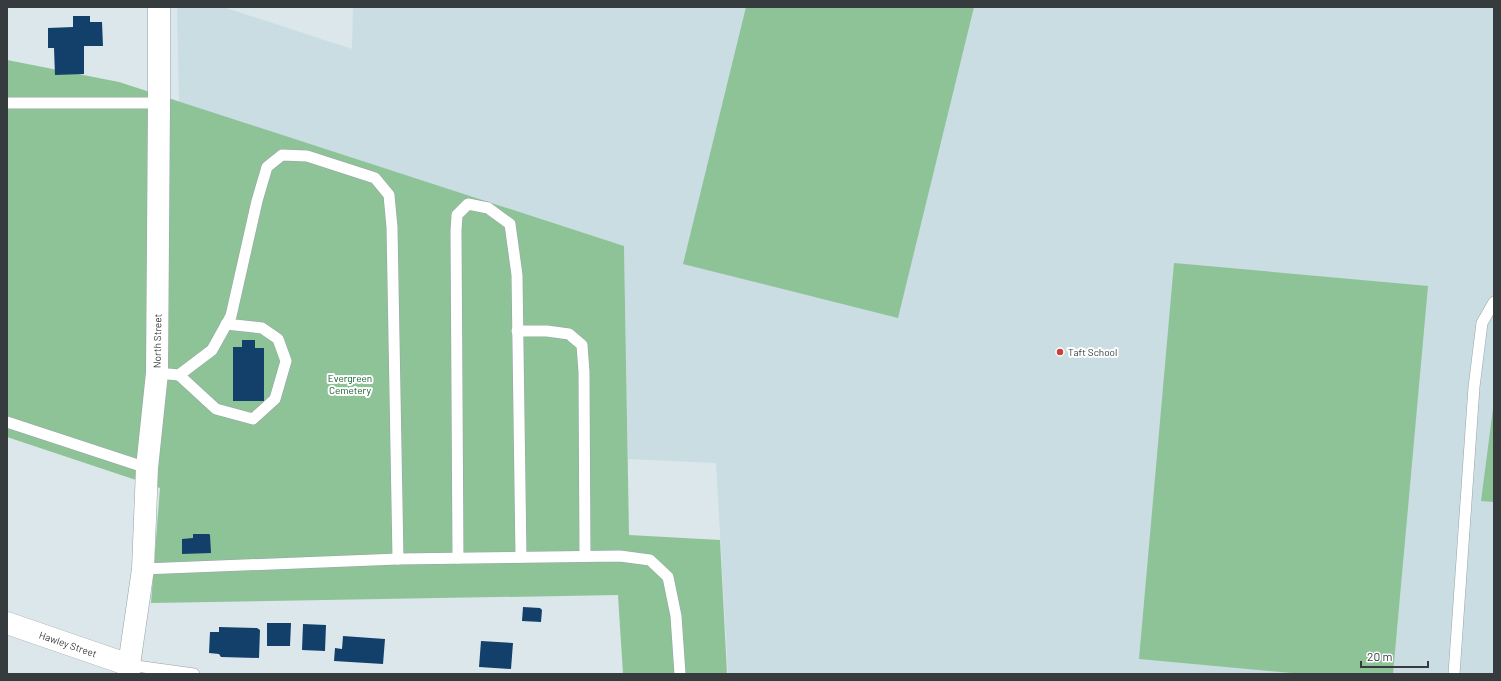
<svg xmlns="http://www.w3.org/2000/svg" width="1501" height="681" font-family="Barlow,sans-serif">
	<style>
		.built { fill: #c9dde3 }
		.green { fill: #8ec397 }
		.building { fill: #13406b }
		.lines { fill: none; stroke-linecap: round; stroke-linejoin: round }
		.lane-casing { stroke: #98a3a6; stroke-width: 12 }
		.secondary-casing { stroke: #98a3a6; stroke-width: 23 }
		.lane { stroke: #fff; stroke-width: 11 }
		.secondary { stroke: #fff; stroke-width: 22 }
		.poi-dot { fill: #cc3e37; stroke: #fff; stroke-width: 1.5 }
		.labels { text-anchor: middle; stroke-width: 4; stroke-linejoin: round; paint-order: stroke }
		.street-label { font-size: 10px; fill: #363b3d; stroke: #fff }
		.poi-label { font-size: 10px; fill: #363b3d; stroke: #fff; text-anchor: start }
		.park-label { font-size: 10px; fill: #0f6029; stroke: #fff }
	</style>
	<rect width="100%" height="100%" fill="#dbe7ea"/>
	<polygon class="built" points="177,7 223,7 352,49 353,7 1494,7 1494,674 728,674 716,463 628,459 624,246 179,102"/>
	<g class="green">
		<polygon points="746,7 974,7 898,318 683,264"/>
		<polygon points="7,60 119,82 624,246 629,535 720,540 727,674 623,674 618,595 151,603 160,488 7,437"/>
		<polygon points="1174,263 1428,286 1393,674 1302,674 1139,659"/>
		<polygon points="1494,401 1494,502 1481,501"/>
	</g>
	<g class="building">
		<polygon points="73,16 90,16 90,22 102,22 103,46 84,46 84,74 55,75 54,48 48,48 48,28 73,27"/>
		<polygon points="242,340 255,340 255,348 264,348 264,401 233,401 233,347 242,347"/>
		<polygon points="193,534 209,534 210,535 211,553 182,554 182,539 193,538"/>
		<polygon points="523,607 540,608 542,610 541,622 522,621"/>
		<polygon points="267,623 291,623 290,646 267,646"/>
		<polygon points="303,624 326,625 325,651 302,650"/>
		<polygon points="219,627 257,628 260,630 259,658 221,657 219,654 209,653 210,632 219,632"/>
		<polygon points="343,636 385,639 383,664 334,661 335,648 342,649"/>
		<polygon points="481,641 513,643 511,669 479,667"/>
	</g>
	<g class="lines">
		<defs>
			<g id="lane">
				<polyline points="7,103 159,103"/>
				<polyline points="517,331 547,331 569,334 582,345 584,372 585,556"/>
				<polyline points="157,373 179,375 212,350 231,316 257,201 267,167 282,155 307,156 375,178 389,195 392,227 398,559"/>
				<polyline points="179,375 216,409 253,419 275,399 286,361 278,339 262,328 226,324"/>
				<polyline points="7,422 147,468"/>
				<polyline points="458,558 456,231 457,215 468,204 488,208 510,224 517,275 521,557"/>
				<polyline points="143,569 398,559 620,556 650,560 668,577 676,616 680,674"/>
				<polyline points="129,665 194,674"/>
				<polyline points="1454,674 1474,387 1482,323 1494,302"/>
			</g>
			<g id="secondary">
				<polyline points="7,623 129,665"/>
				<polyline points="129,674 129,665 143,569 147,468 157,373 159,103 159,7"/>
			</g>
		</defs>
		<use href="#lane" class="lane-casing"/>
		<use href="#secondary" class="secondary-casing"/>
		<use href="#lane" class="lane"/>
		<use href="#secondary" class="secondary"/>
	</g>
	<circle class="poi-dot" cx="1060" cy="352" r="4"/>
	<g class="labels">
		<g class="street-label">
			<text transform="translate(157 341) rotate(-89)" y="4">North Street</text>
			<text transform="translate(68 644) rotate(19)" y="4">Hawley Street</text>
		</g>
		<g class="poi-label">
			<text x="1068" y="356">Taft School</text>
		</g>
		<g class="park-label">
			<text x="350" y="382">Evergreen<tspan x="350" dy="12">Cemetery</tspan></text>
		</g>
	</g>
	<rect width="1501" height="681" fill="none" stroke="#363b3d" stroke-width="16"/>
	<path d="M1361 661v6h67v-6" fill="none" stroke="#363b3d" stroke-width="2"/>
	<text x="1367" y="661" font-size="12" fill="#363b3d" stroke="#ffffff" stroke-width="3" paint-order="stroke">20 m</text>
</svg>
